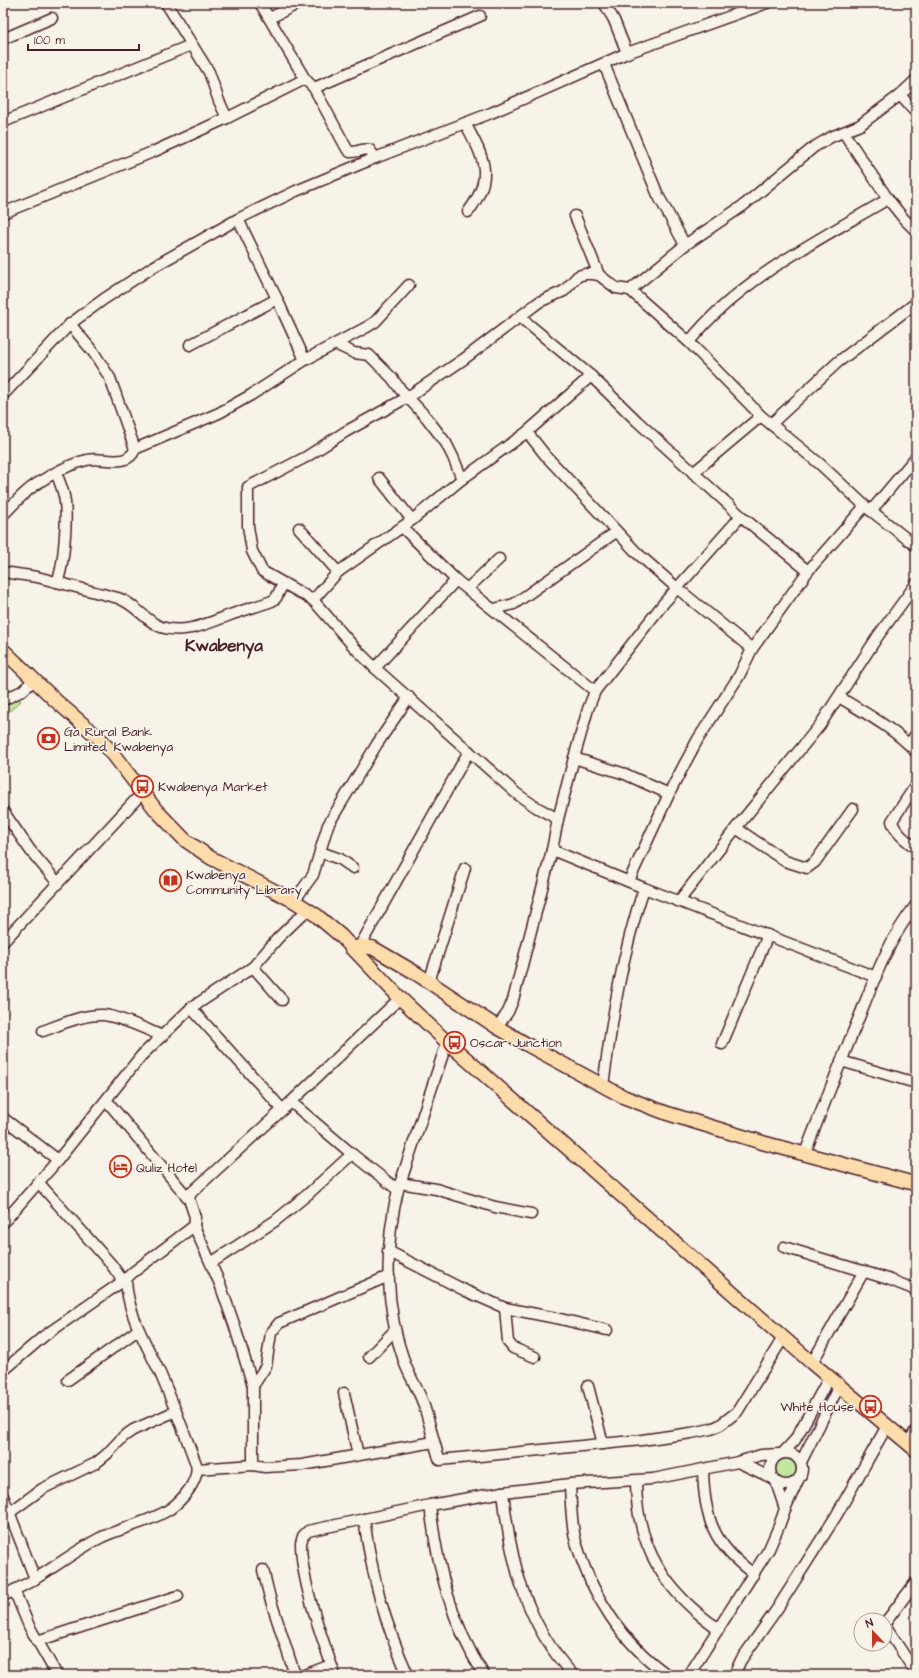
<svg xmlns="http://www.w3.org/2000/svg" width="919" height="1678" font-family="'Architects Daughter',sans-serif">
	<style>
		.green { fill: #c2e7a1; stroke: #868366 }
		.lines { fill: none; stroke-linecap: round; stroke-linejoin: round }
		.minor-casing { stroke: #4a1f2b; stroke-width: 13 }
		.major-casing { stroke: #4a1f2b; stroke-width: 16 }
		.minor { stroke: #f7f3e8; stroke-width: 10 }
		.major { stroke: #fddcac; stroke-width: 13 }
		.labels { text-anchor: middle; stroke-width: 3.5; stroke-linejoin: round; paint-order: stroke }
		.poi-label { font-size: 13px; fill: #4a1f2b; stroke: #f7f3e8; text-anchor: start }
		.district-label { font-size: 17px; font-weight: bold; fill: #4a1f2b; stroke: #f7f3e8 }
	</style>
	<rect width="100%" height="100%" fill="#f7f3e8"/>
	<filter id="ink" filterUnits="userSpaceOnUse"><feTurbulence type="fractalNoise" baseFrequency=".025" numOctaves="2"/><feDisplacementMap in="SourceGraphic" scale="8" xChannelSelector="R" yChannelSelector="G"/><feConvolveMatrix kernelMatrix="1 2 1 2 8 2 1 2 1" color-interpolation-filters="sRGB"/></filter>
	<g filter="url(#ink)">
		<g class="green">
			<polygon points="3,683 21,701 3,717"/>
			<circle cx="786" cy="1469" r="11"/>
		</g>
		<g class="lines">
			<defs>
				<g id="minor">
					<polyline points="166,3 209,72 219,101 227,118"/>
					<path d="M260,3L305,79L314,88L347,149L350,152C357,153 362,148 370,150L375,158"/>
					<polyline points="604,3 614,20 627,53"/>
					<polyline points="270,18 299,3"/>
					<polyline points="3,39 52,18"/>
					<polyline points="604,64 658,195 685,245"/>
					<polyline points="314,88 480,16"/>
					<polyline points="900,95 916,113"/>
					<polyline points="3,122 191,45"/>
					<path d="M465,123C484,158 495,177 468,212"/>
					<polyline points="844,133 888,199 904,219 916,231"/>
					<polyline points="3,213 155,151 227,118 305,79"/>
					<polyline points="575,216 599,275"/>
					<polyline points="238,219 277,299 305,360"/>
					<polyline points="630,290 689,342 761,416 820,464 865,506 916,546"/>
					<polyline points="520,317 591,376 637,421 741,516 808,571"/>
					<polyline points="70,324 94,353 110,378 135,449"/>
					<path d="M689,342C740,278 819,240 888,199"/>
					<polyline points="335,344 354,353 369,355 392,378 400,389 426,417 446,443 453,457 462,479"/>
					<polyline points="190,345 277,299"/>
					<polyline points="3,395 70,324 104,299 153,267 238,219 296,191 375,158 491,113 627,53 767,3"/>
					<polyline points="771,424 838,362 916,303"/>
					<polyline points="527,432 546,456 637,553 677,588 752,649"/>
					<path d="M56,473C60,482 64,492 65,502C67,520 64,567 57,582"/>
					<polyline points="693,473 761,416"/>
					<polyline points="379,478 412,520"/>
					<polyline points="871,511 916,457"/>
					<path d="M3,515C13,505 23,493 35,485C50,475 70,464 87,460C101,456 128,469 135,449L219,413L251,395L305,360L367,327L375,322L409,285"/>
					<polyline points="402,527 456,580 595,691"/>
					<polyline points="299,528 338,572"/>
					<path d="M3,572L37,577L118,598C136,604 145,621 161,627C184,635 209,623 230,615C244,610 258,606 272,601L276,598L283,584"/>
					<polyline points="468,588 499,559"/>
					<polyline points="313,600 338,572 412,520 462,479 527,432 591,376"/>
					<polyline points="494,609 514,604 616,532"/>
					<polyline points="375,668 456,580"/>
					<path d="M839,697C865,713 895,729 916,752"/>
					<polyline points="3,700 22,691 34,680"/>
					<polyline points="909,744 916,734"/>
					<polyline points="574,758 625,774 669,794"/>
					<path d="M916,785L892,821C895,833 907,841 916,848"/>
					<polyline points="3,811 30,850 57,882"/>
					<polyline points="558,819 536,807 517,794 375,668 355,648 313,600 262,571 252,551 248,526 248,487 306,457 345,432 408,397 464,359 539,302 564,291 578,276 585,274 593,274 599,275 616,288 630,290 685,245 744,205 814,147 831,137 860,125 900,95 916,80"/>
					<polyline points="736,828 785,861 807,868 815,862 853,809"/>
					<polyline points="552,850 644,888 876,977"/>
					<polyline points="320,852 340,859 353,868"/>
					<polyline points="629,881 669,794 684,765 698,739 739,676 752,649 808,571 865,506"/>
					<polyline points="294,901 313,875 328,825 377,744 409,697"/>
					<polyline points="679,901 736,828 820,725 878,636 916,584"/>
					<polyline points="3,942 142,793"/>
					<polyline points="360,946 469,751"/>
					<polyline points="253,967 282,1000"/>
					<polyline points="429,982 465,868"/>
					<polyline points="191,1008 282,1109"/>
					<polyline points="497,1027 508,1012 513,1000 552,850 558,819 574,758 588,709 595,691 663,604 741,516"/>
					<path d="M43,1031C62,1024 83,1014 104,1015C121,1017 146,1029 162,1036"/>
					<path d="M447,1042L398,1190C384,1247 385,1308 405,1364C410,1377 418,1389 423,1403C429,1420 433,1440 439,1458L440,1460L642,1440L691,1433L711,1429L720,1425L737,1412L783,1338"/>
					<polyline points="722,1044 768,935"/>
					<polyline points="841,1061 916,1083"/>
					<path d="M603,1086C612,1019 622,953 644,888"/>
					<polyline points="107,1101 189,1199"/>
					<polyline points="291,1102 352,1154 398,1190"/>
					<polyline points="3,1118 58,1160"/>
					<path d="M805,1153C823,1107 841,1061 860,1015C875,977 890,937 916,905"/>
					<polyline points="39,1183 111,1264 123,1281"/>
					<polyline points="400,1183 436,1189 495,1207 531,1214"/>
					<polyline points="3,1223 58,1160 141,1056 191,1008 253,967 278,938 307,910"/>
					<polyline points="194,1226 220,1284 234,1324 253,1386 253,1465"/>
					<polyline points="784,1247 888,1279 916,1290"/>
					<polyline points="388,1251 466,1291 505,1308 556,1318 607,1330"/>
					<polyline points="211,1263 275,1221 307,1195 352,1154"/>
					<polyline points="505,1308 508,1342 513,1348 535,1357"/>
					<polyline points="369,1357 395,1330"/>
					<polyline points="812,1363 864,1271"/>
					<polyline points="3,1371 44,1336 126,1279 132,1273 194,1226 195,1217 189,1199 191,1193 291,1102 400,998"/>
					<polyline points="68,1380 138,1330"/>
					<polyline points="253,1386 266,1366 271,1333 279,1323 389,1276"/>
					<polyline points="588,1386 603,1444"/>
					<polyline points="344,1393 358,1455"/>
					<polyline points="908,1443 916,1430"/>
					<circle cx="786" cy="1469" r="16"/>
					<polyline points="783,1453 795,1440 829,1378"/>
					<polyline points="738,1462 772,1478"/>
					<polyline points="801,1462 839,1386"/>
					<polyline points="197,1469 253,1465 265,1467 302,1465 434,1442"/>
					<path d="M703,1469C704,1518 713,1545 754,1574"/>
					<path d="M636,1481C636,1547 666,1593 719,1629"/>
					<polyline points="776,1482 785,1509"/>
					<path d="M570,1484C571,1504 571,1524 576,1542C591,1595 623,1644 668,1675"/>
					<path d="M503,1492C510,1560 525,1623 573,1675"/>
					<polyline points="3,1496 35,1579"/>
					<path d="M430,1505C437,1566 451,1623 484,1675"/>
					<polyline points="9,1513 42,1489 96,1463 107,1454 123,1437 133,1430 176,1411"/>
					<path d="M364,1519C372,1576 384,1622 408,1675"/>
					<polyline points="263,1570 270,1598 295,1675"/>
					<polyline points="14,1590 29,1626 57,1675"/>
					<path d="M3,1596C14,1590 25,1585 35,1579C58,1565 78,1549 102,1537C124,1527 150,1522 170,1509C182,1500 200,1481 196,1464C185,1434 173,1403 160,1373C146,1343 127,1314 126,1279"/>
					<polyline points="885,1623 916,1582"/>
					<polyline points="885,1626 914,1670"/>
					<polyline points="37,1641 178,1596"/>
					<polyline points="304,1675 331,1665"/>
					<path d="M335,1675C322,1638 301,1581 301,1543L303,1536L308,1531L430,1505L503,1492L570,1484L653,1479L738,1462L761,1455L779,1454"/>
					<polyline points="689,1675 769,1549 779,1526 785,1509 799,1478"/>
					<polyline points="734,1675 741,1660 777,1609 836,1516 887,1426"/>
				</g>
				<g id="major">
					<polyline points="3,650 55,700 101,740 113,754 156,810 185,840 211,858 294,901 316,915 341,936 400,998 447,1042 812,1363 916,1450"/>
					<polyline points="352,949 360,946 373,948 414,972 497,1027 526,1044 624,1097 666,1113 764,1143 916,1184"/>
				</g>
			</defs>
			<use href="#minor" class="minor-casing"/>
			<use href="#major" class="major-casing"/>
			<use href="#minor" class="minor"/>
			<use href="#major" class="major"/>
		</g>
	</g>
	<defs>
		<symbol id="bank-ring" viewBox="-11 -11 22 22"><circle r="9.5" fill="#f7f3e8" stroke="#c8321e" stroke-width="1.5"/><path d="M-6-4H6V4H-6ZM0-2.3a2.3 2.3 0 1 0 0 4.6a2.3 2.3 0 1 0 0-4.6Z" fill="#c8321e"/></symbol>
		<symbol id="bus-ring" viewBox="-11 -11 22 22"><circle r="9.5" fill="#f7f3e8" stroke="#c8321e" stroke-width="1.5"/><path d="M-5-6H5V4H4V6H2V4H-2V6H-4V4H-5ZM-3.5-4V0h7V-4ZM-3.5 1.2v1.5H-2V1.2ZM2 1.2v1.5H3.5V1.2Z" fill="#c8321e"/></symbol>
		<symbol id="library-ring" viewBox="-11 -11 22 22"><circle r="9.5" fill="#f7f3e8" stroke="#c8321e" stroke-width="1.5"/><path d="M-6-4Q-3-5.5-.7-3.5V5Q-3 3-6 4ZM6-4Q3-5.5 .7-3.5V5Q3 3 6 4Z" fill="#c8321e"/></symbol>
		<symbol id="hotel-ring" viewBox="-11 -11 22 22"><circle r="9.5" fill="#f7f3e8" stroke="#c8321e" stroke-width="1.5"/><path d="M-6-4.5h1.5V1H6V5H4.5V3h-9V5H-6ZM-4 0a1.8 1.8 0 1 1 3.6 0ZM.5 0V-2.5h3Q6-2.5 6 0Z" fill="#c8321e"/></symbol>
	</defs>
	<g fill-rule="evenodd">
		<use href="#bank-ring" x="36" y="726" width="25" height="25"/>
		<use href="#bus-ring" x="130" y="774" width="25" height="25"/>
		<use href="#library-ring" x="158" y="868" width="25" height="25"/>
		<use href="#bus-ring" x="442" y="1030" width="25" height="25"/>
		<use href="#hotel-ring" x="108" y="1154" width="25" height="25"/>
		<use href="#bus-ring" x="858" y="1394" width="25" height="25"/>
	</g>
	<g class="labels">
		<g class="poi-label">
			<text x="64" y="736">Ga Rural Bank<tspan x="64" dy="15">Limited, Kwabenya</tspan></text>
			<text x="158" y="791">Kwabenya Market</text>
			<text x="186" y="879">Kwabenya<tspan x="186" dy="15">Community Library</tspan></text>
			<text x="470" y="1047">Oscar Junction</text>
			<text x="136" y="1172">Quliz Hotel</text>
			<text x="854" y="1411" text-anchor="end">White House</text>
		</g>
		<g class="district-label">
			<text x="224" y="651">Kwabenya</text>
		</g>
	</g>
	<rect width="919" height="1678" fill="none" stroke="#f7f3e8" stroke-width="16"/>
	<rect x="8" y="8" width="903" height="1662" fill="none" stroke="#4a1f2b" stroke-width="1.5" filter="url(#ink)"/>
	<g transform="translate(873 1632) rotate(338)"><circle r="19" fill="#f7f3e8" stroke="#b29e9c"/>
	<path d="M0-3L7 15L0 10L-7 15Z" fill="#c8321e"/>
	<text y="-6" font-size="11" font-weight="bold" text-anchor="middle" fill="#4a1f2b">N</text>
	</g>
	<path d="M28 44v6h111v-6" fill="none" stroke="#4a1f2b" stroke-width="2"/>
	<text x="34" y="44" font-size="12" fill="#4a1f2b" stroke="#f7f3e8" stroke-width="3" paint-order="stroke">100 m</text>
</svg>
